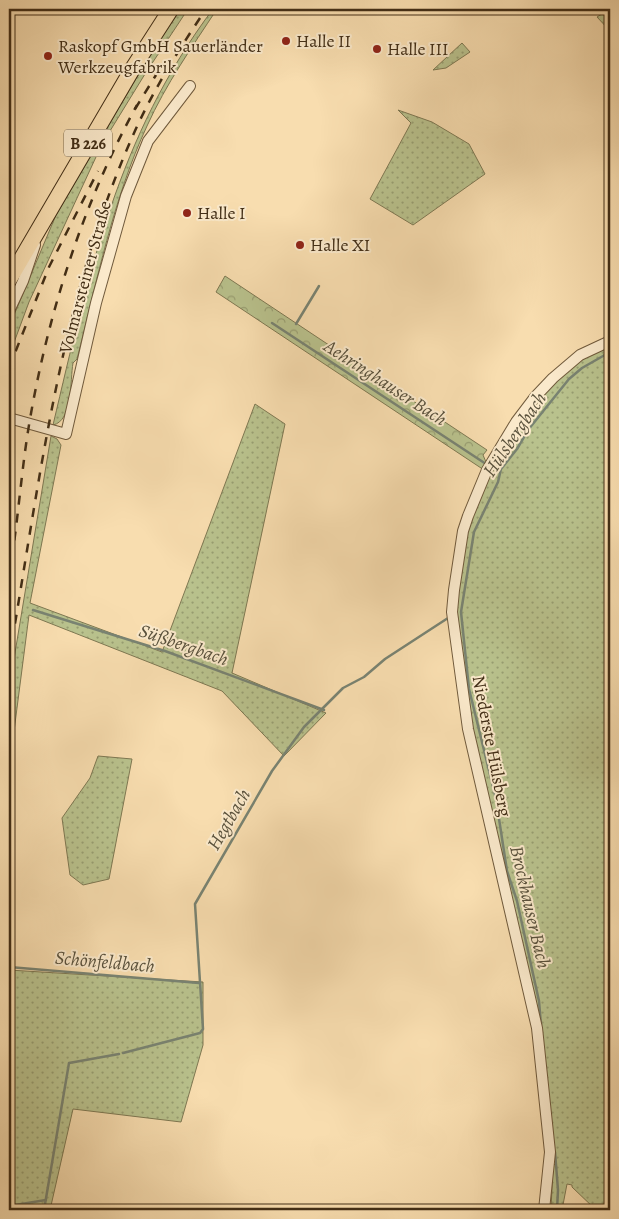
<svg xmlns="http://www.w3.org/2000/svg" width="619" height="1219" font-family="Alegreya,serif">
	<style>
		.grass { fill: url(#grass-dots); stroke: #7e7852 }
		.forest { fill: url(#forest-crowns); stroke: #7e7852 }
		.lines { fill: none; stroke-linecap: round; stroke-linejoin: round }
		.stream { stroke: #798372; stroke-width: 2.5 }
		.minor-casing { stroke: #705a3c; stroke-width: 12 }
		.primary-casing { stroke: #422e16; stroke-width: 17 }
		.minor { stroke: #fae9cb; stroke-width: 10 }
		.primary { stroke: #f8ddaf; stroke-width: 15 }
		.rail { stroke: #422e16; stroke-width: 2.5; stroke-dasharray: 9 9; stroke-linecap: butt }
		.poi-dot { fill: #8f2418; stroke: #fae9cb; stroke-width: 2 }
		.labels { text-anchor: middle; stroke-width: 4; stroke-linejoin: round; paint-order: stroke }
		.shield { fill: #fae9cb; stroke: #79664c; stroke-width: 1 }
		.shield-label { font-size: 16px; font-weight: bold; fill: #422e16 }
		.poi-label { font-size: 18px; fill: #422e16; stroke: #fae9cb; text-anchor: start }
		.street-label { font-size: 18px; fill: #422e16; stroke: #fae9cb }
		.water-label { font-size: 19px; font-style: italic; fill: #59513c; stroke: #fae9cb }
	</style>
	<defs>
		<pattern id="grass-dots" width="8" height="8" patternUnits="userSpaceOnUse" patternTransform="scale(1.25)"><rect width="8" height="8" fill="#b9c28d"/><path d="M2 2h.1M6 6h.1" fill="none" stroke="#989e72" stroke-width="1.8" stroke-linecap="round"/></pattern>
		<pattern id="forest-crowns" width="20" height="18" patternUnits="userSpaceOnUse" patternTransform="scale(1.25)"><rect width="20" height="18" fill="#b9c28d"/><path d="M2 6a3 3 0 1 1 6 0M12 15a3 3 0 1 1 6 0" fill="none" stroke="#989e72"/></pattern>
	</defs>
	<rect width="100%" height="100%" fill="#f8ddaf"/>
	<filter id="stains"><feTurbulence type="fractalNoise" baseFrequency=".004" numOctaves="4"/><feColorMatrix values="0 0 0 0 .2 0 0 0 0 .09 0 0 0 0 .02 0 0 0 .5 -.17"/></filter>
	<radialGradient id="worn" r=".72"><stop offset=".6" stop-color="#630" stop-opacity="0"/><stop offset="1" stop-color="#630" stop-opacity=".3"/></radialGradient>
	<g class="grass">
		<polygon points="181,9 188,9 145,74 102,144 29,302 9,356 9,327 56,215 151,53"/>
		<path d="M213,9H217C192,47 166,84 147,126C113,199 97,281 77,359L73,363C70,380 73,421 53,425C89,273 117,137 213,9Z"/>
		<polygon points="610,9 610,31 597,17"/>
		<polygon points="462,43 470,52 446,68 433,70"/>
		<polygon points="398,110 432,122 469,144 485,174 413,225 370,199 411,123"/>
		<polygon points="610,341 610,1210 596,1210 572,1187 572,1185 567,1184 562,1210 551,1210 553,1165 556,1164 540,1018 483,787 454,621 460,551 487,470 553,378"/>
		<polygon points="255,404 285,424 232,673 326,713 284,756 222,691 29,615 9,770 9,689 51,436 57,439 61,445 30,603 162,652"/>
		<polygon points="98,756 132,759 109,879 83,885 70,875 62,818 90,778"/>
		<polygon points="9,970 203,982 203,1045 181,1122 73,1109 50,1210 9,1210"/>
	</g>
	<polygon class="forest" points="225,276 487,450 483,455 486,462 484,470 216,292"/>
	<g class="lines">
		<g class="stream">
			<polyline points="9,27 11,30"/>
			<polyline points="272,323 486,464"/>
			<polyline points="296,324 319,286"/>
			<polyline points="33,610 165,651 324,710"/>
			<polyline points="9,967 199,983"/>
			<polyline points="541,1025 539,1001 517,901 507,871 496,799 469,689 461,612 474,532 498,482 501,469 517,449 528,430 569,379 582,368 610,352"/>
			<polyline points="123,1053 200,1033 203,1029 195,904 272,771 304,727 343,688 364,677 385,659 448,618"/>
			<polyline points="555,1152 558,1190 557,1210"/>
			<polyline points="9,1206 46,1200"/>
			<polyline points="44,1210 69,1063 119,1054"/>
		</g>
		<defs>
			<g id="minor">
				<polyline points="9,311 23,281 35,245"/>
				<polyline points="9,418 66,434 96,303 126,196 148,141 190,86"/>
				<polyline points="544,1210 550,1152 537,1028 468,729 452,612 454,590 463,531 468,516 487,470 516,422 535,397 553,378 580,355 610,341"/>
			</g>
			<polyline id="primary" points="9,280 133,68 171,9"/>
		</defs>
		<use href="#minor" class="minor-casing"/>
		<use href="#primary" class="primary-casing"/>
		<use href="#minor" class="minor"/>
		<use href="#primary" class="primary"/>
		<g class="rail">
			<polyline points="135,109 156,75"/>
			<polyline points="9,368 49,267 98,171"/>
			<path d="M9,576C18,524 21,471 30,419C49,310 84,201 137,105"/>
			<path d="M9,659C39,486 60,301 131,140C151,93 178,51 206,9"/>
		</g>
	</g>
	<g class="poi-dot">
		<circle cx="286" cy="41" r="5"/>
		<circle cx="377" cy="49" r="5"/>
		<circle cx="48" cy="56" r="5"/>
		<circle cx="187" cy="213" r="5"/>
		<circle cx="300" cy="245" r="5"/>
	</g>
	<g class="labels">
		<rect class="shield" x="64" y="129.5" width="48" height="27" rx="4"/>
		<g class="shield-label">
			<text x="88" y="149">B 226</text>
		</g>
		<g class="poi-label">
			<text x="296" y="47">Halle II</text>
			<text x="58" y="52">Raskopf GmbH Sauerländer<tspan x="58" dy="21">Werkzeugfabrik</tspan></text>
			<text x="387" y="55">Halle III</text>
			<text x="197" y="219">Halle I</text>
			<text x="310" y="251">Halle XI</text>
		</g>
		<g class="street-label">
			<text transform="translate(85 277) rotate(-75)" y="6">Volmarsteiner Straße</text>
			<text transform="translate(492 746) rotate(79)" y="6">Niederste Hülsberg</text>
		</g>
		<g class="water-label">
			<text transform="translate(386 382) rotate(33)" y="7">Aehringhauser Bach</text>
			<text transform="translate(514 434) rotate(-56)" y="7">Hülsbergbach</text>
			<text transform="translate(184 644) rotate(19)" y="7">Süßbergbach</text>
			<text transform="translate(228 819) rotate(-60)" y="7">Hegtbach</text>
			<text transform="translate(531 907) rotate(77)" y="7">Brockhauser Bach</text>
			<text transform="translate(105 961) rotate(5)" y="7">Schönfeldbach</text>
		</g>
	</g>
	<rect width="619" height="1219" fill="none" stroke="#f8ddaf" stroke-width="30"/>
	<rect x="10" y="10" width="599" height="1199" fill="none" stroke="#422e16" stroke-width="2.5"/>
	<rect x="15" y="15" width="589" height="1189" fill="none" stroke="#422e16"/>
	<rect width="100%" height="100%" filter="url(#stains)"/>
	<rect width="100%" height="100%" fill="url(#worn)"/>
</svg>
